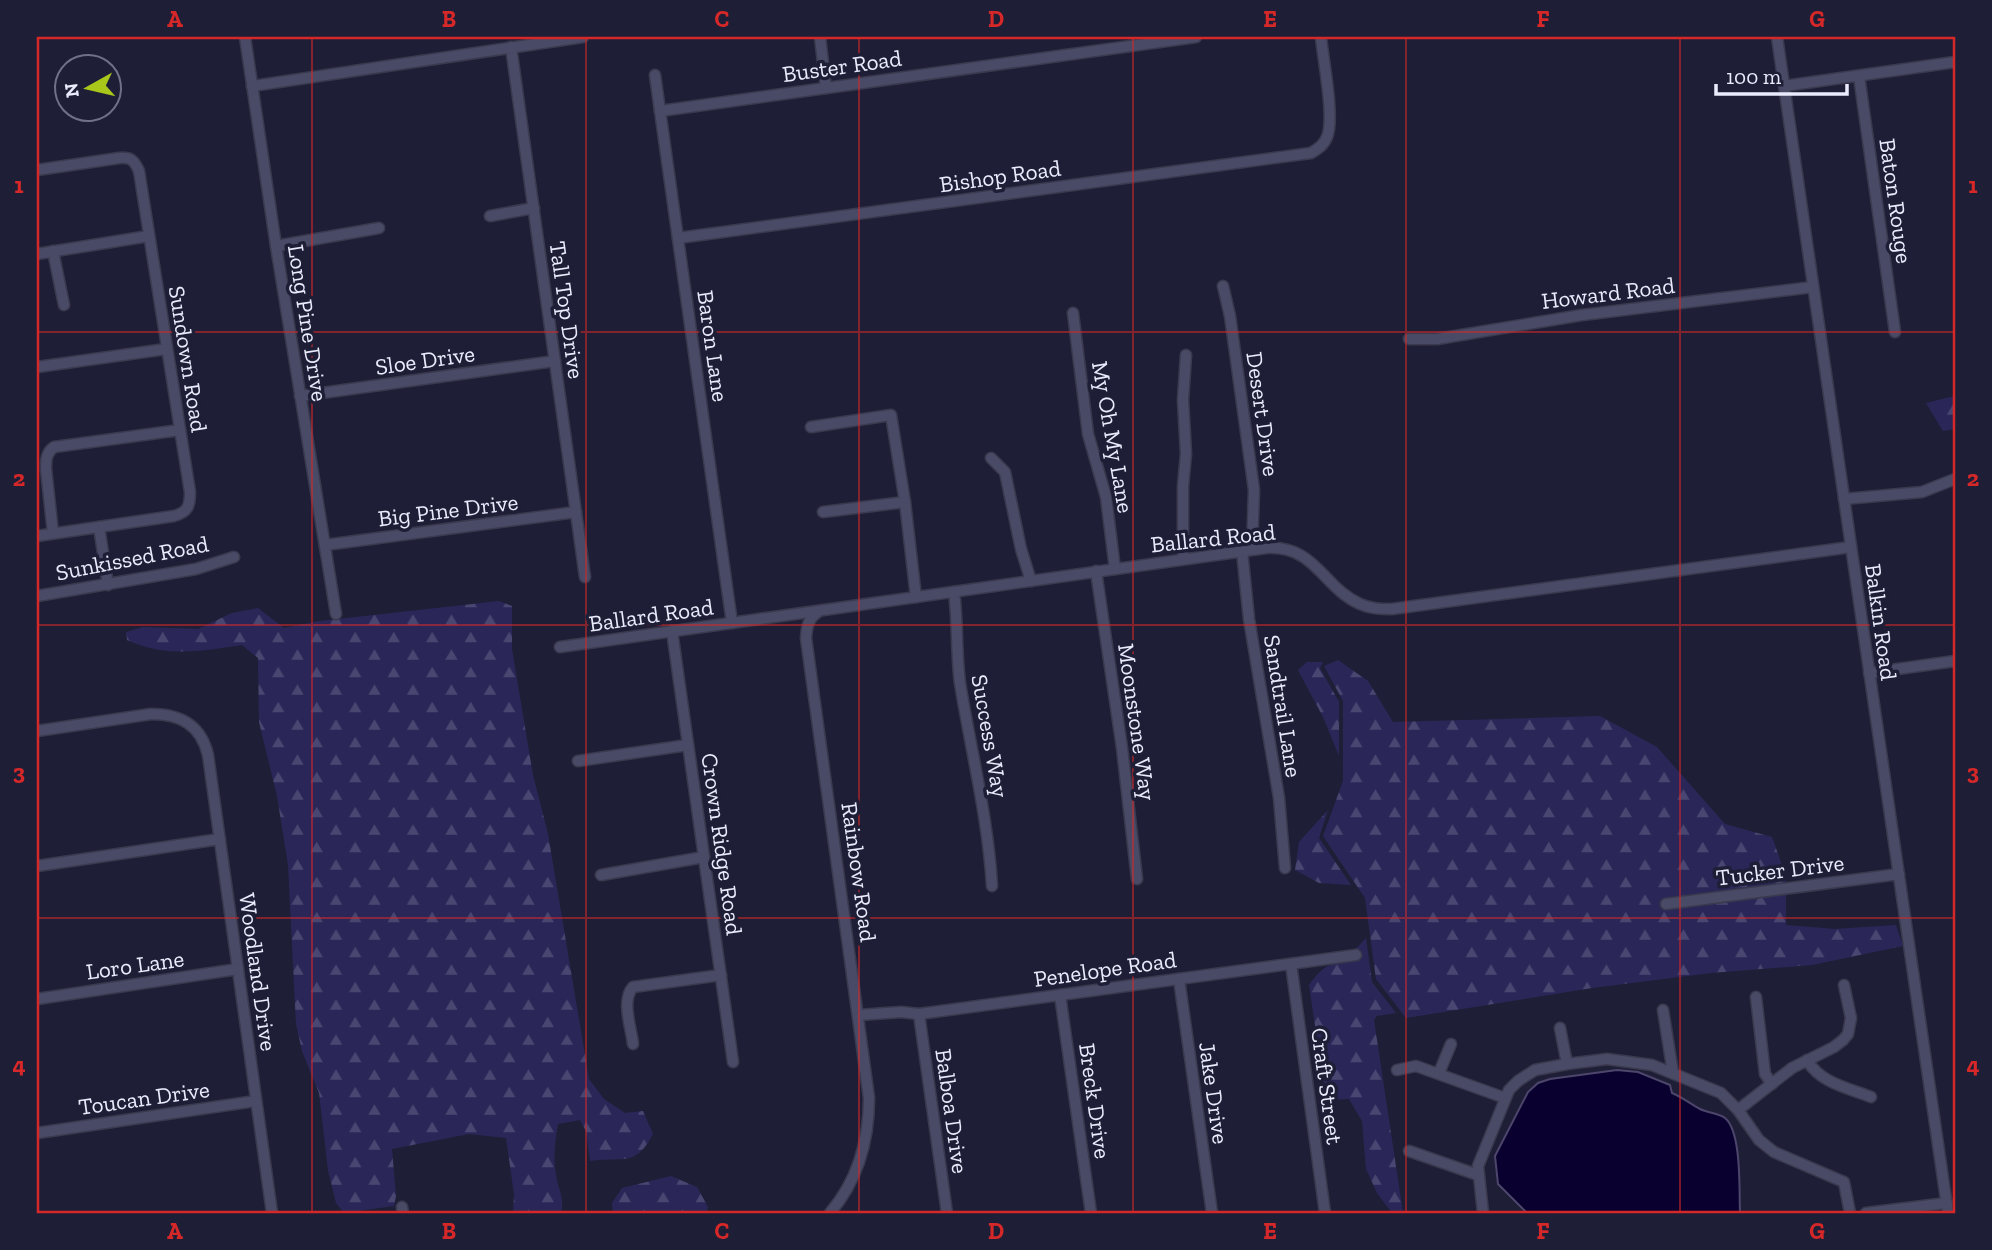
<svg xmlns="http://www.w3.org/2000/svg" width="1992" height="1250" font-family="'Zilla Slab',serif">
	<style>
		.forest { fill: url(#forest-firs) }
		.water { fill: #0a002f; stroke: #4d466c; stroke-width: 2 }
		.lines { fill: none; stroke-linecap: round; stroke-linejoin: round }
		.minor-casing { stroke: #3a394e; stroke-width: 13 }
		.minor { stroke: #494a66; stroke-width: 10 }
		.grid { fill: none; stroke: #d62828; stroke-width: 2; stroke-opacity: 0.55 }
		.labels { text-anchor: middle; stroke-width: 7; stroke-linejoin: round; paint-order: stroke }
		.street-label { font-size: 23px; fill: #eaebfc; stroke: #1e1e37 }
		.neatline { fill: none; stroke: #d62828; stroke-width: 2.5 }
		.grid-label { font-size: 23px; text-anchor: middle; font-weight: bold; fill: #d62828 }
	</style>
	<defs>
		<pattern id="forest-firs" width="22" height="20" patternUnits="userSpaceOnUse" patternTransform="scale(1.75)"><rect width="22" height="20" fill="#2a2758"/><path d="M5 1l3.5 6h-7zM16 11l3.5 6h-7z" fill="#494671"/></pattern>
	</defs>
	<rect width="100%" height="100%" fill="#1e1e37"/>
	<g class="forest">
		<polygon points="1955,396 1955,429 1943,431 1926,403"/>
		<path d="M499,601L512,606V649L533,775L548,834L589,1079L604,1099L625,1113L643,1111L653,1134C635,1168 624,1156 590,1161L586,1131L580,1120L558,1124C555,1141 553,1158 556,1175C558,1190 565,1197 561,1213H513L514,1194L506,1138L469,1134L392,1149L396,1196L394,1206L344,1213L336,1203L328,1170L319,1093L302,1051L296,1024L288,865L277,796L259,722L258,658L242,645C201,651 167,658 127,640L126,632L143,627L198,629L232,613L258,608L284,628L320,621Z"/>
		<polygon points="1338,660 1368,681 1393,722 1600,716 1657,747 1725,824 1772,837 1786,876 1786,925 1835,929 1896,925 1903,946 1812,965 1711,973 1592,988 1406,1018 1376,979 1365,898 1323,836 1343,781 1343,701 1324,666"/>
		<polygon points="1307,662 1323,662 1320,668 1339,702 1339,756 1323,717 1298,670"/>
		<polygon points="1328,810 1319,838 1351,885 1319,883 1295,870 1299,842"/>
		<path d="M1366,938L1372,982L1396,1013L1377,1016L1374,1020L1403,1213H1392L1377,1193L1366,1169L1362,1121L1349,1099L1326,1100L1309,985C1326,961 1334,963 1362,959L1361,950L1354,951Z"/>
		<polygon points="671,1176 697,1187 708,1207 706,1213 613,1213 612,1203 622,1188"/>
	</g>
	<path class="water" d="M1617,1070L1638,1072L1670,1085L1672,1093C1682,1097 1692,1105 1700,1109C1708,1113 1719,1113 1725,1118C1742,1132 1739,1191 1740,1213H1527L1498,1184L1495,1156L1528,1092L1538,1083L1550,1079Z"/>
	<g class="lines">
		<defs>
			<g id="minor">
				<polyline points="245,37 276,246 336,614"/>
				<polyline points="820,37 826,88"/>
				<polyline points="1777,37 1948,1213"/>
				<polyline points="511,47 585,577"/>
				<polyline points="655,75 732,623"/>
				<polyline points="1859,76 1895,332"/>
				<polyline points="252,86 583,37"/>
				<polyline points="1784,86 1955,62"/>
				<polyline points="660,111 1196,37"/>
				<path d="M37,170L119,158C131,157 134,160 139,171L190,492C190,506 188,512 174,516L37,536"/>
				<polyline points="490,216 534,208"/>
				<path d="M678,238L1311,153C1318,149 1324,145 1327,137C1335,118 1323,60 1321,37"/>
				<polyline points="276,246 379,228"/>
				<polyline points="53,251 64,305"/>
				<polyline points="37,254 149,236"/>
				<polyline points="1223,286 1230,316 1254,490 1252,549"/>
				<polyline points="1073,313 1088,434 1106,497 1115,569"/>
				<polyline points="1409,339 1437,339 1582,315 1813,287"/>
				<polyline points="37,367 166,349"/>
				<polyline points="300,396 555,361"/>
				<polyline points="811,427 891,415 905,502 916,597"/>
				<polyline points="991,458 1005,472 1021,549 1031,581"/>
				<polyline points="1844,499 1922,492 1955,479"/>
				<polyline points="823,512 905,502"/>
				<polyline points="99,527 108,585"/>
				<path d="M53,533L46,469C46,460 46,453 54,447L180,430"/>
				<polyline points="325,545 576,512"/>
				<polyline points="1242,551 1249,619 1279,798 1285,868"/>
				<polyline points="1183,559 1183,486 1186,454 1183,400 1186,355"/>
				<polyline points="1096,571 1122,748 1137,879"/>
				<path d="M954,592C958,622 956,653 960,683C971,751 988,818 992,886"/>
				<polyline points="37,596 196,569 234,557"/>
				<path d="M818,612C808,619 807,626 806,638L869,1098C869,1141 858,1180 830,1213"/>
				<polyline points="672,631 733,1062"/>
				<path d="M560,647L1266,548C1316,545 1322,587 1360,604C1371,609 1381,609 1392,609L1851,547"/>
				<polyline points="1869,673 1955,661"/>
				<path d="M37,731L151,714C181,714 201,725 208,755L272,1213"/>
				<polyline points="578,761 688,745"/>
				<polyline points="37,866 220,839"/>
				<polyline points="601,875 704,857"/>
				<polyline points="1666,904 1899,874"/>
				<polyline points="1291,964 1325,1213"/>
				<polyline points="1179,979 1212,1213"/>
				<polyline points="1060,995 1091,1213"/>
				<polyline points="1756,997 1765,1074 1772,1084"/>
				<polyline points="37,999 238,969"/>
				<polyline points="1663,1010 1673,1073"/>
				<polyline points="919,1014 947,1213"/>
				<polyline points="859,1015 901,1012 919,1014 1356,955"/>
				<polyline points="1560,1028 1567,1064"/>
				<path d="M633,1044C631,1027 621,1000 633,987L721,975"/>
				<path d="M1807,1060C1820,1083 1848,1088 1871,1097"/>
				<polyline points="1397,1070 1416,1066 1505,1098"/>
				<polyline points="1439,1073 1451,1044"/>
				<polyline points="1738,1110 1792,1068 1834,1047 1843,1040 1848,1034 1851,1018 1844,985"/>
				<polyline points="37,1133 256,1101"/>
				<polyline points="1409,1151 1478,1175"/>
				<polyline points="402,1207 403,1213"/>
				<polyline points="1483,1213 1478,1166 1509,1090 1518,1081 1535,1070 1567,1064 1607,1059 1652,1065 1721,1093 1738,1110 1759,1140 1774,1152 1844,1182 1850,1213"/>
				<polyline points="1866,1213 1947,1203"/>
			</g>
		</defs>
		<use href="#minor" class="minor-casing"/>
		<use href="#minor" class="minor"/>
	</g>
	<path class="grid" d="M312,37V1213M586,37V1213M859,37V1213M1133,37V1213M1406,37V1213M1680,37V1213M37,332H1955M37,625H1955M37,918H1955"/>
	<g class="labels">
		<g class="street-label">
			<text transform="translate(842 66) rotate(-8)" y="8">Buster Road</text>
			<text transform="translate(1000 176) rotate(-8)" y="8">Bishop Road</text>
			<text transform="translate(1896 201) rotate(82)" y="8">Baton Rouge</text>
			<text transform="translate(1608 293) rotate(-7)" y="8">Howard Road</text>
			<text transform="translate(567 310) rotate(82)" y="8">Tall Top Drive</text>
			<text transform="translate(308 323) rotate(81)" y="8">Long Pine Drive</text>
			<text transform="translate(713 346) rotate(82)" y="8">Baron Lane</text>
			<text transform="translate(188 359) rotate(81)" y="8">Sundown Road</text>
			<text transform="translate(425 360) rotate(-8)" y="8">Sloe Drive</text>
			<text transform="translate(1263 414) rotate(82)" y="8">Desert Drive</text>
			<text transform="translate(1113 437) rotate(80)" y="8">My Oh My Lane</text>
			<text transform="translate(448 510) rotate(-7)" y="8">Big Pine Drive</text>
			<text transform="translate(1213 538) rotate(-6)" y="8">Ballard Road</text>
			<text transform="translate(132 558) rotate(-11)" y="8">Sunkissed Road</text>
			<text transform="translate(651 615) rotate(-8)" y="8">Ballard Road</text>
			<text transform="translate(1881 622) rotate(82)" y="8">Balkin Road</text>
			<text transform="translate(1283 706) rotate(81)" y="8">Sandtrail Lane</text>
			<text transform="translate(1137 722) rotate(82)" y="8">Moonstone Way</text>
			<text transform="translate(990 736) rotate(80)" y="8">Success Way</text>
			<text transform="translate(722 844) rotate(82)" y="8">Crown Ridge Road</text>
			<text transform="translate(1780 870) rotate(-7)" y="8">Tucker Drive</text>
			<text transform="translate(859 872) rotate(82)" y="8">Rainbow Road</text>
			<text transform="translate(135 965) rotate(-8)" y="8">Loro Lane</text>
			<text transform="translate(1105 969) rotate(-8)" y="8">Penelope Road</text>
			<text transform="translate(258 972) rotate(82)" y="8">Woodland Drive</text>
			<text transform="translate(1327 1086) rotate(82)" y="8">Craft Street</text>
			<text transform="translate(1214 1093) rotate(82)" y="8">Jake Drive</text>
			<text transform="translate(144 1098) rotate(-8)" y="8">Toucan Drive</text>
			<text transform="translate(1095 1101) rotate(82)" y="8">Breck Drive</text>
			<text transform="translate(952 1111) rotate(82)" y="8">Balboa Drive</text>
		</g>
	</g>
	<rect width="1992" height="1250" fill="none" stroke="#1e1e37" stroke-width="77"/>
	<g transform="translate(88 88) rotate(262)"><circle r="33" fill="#1e1e37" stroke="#707086" stroke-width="2"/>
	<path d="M0-5L12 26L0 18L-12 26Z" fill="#a9c71a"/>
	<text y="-10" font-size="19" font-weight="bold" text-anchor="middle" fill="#eaebfc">N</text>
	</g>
	<path d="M1716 84v10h131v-10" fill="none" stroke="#eaebfc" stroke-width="3.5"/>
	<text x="1726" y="84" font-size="21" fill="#eaebfc" stroke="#1e1e37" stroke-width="5" paint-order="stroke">100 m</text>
	<rect x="38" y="38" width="1916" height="1174" class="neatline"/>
	<g class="grid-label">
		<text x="175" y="27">A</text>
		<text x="449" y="27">B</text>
		<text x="722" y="27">C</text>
		<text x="996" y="27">D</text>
		<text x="1270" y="27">E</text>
		<text x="1543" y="27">F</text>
		<text x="1817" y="27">G</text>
		<text x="19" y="193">1</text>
		<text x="1973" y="193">1</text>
		<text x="19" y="486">2</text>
		<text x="1973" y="486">2</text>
		<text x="19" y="780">3</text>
		<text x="1973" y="780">3</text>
		<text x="19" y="1073">4</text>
		<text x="1973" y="1073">4</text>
		<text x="175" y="1239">A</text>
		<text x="449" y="1239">B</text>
		<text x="722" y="1239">C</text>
		<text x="996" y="1239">D</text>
		<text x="1270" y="1239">E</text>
		<text x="1543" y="1239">F</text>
		<text x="1817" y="1239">G</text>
	</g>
</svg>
